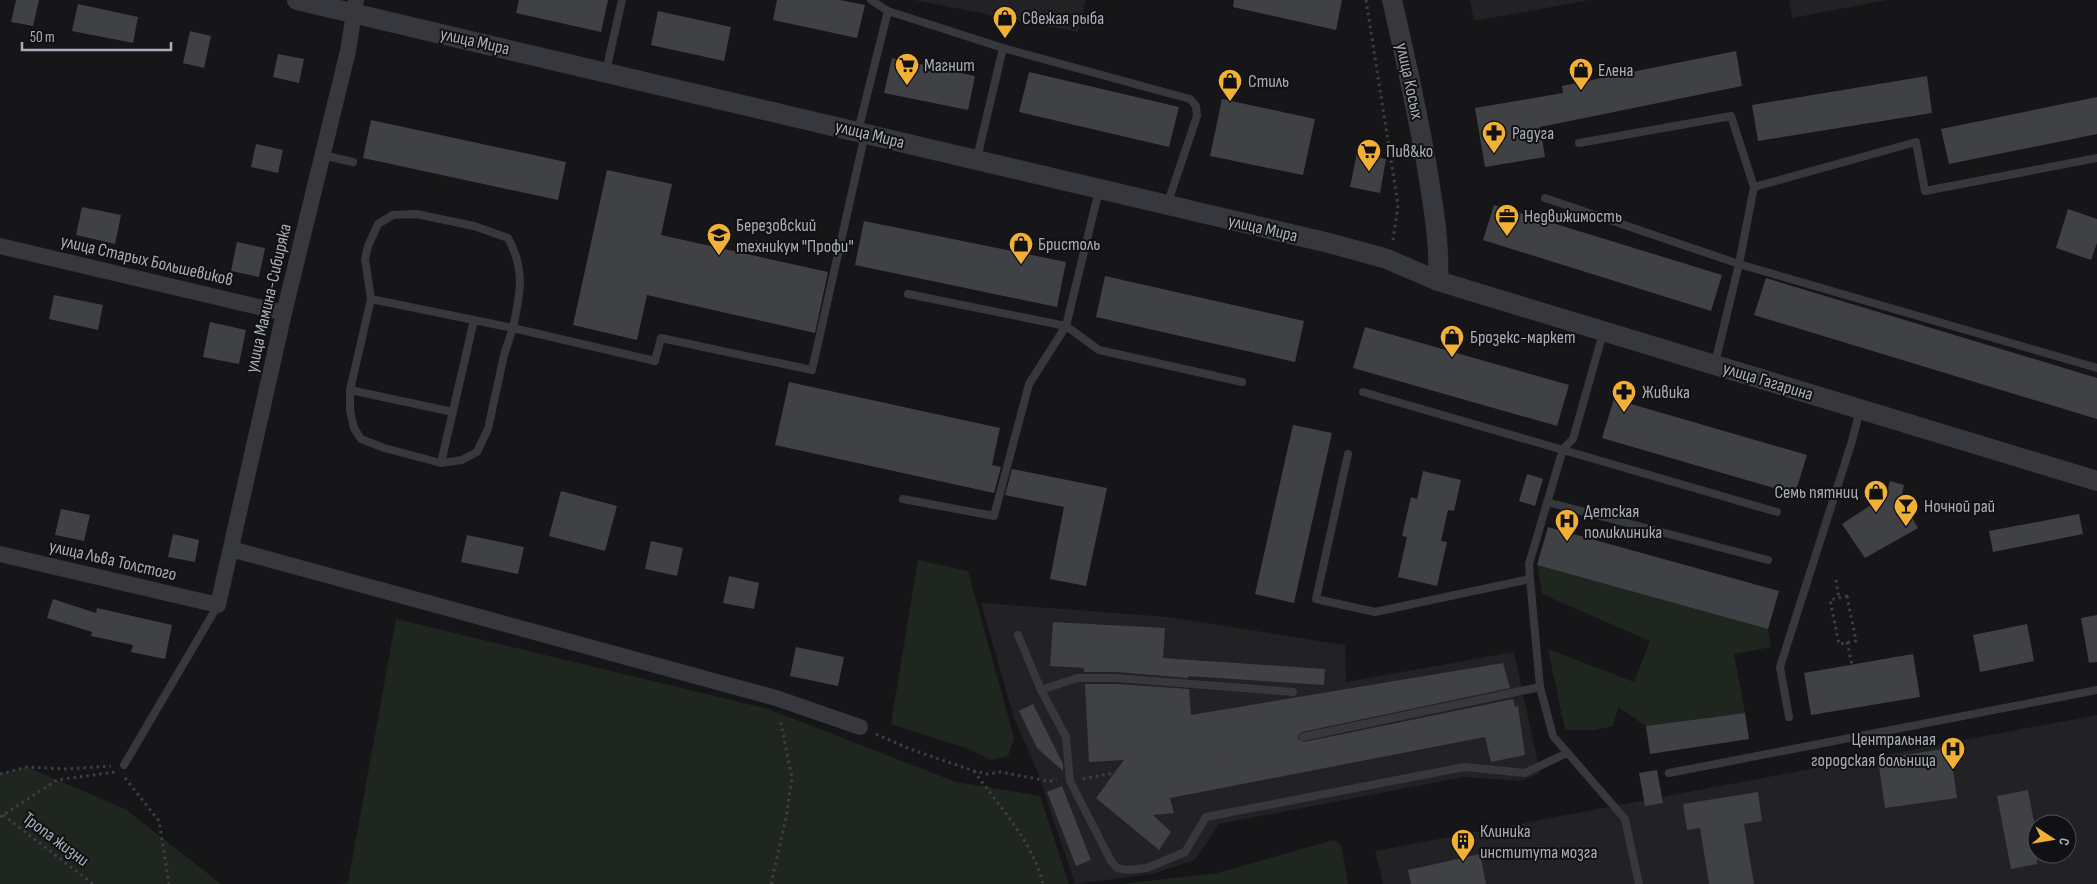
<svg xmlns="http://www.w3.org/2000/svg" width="2097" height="884" font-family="'Sofia Sans Condensed',sans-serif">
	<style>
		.built { fill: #222225; fill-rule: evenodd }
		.green { fill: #1e261f }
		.building { fill: #404145 }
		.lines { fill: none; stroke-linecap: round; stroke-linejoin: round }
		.path { stroke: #3d3f44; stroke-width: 3; stroke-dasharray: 2.5 4; stroke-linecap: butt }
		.service { stroke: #37383d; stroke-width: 8 }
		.minor { stroke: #37383d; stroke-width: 16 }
		.tertiary { stroke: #37383d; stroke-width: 20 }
		.labels { text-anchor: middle; stroke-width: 4; stroke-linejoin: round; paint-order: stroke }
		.poi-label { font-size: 18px; fill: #a8adb8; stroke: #111113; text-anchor: start }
		.street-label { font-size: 18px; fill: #a8adb8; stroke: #111113 }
	</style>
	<rect width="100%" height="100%" fill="#161618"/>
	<g class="built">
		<polygon points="914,0 1086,0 1078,32"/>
		<polygon points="1470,0 1590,0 1474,21"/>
		<polygon points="1789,0 1887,0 1792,18"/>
		<polygon points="981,603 1168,617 1345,645 1346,682 1514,652 1540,773 1521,781 1464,777 1219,824 1195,860 1152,874 1075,884 1038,773 1014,718"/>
		<path d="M2097,715V884H1383L1375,851ZM2037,824H2067V854H2037Z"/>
	</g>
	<g class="green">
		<polygon points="918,560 968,571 1014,738 1008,756 991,760 969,749 891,724"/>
		<polygon points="1537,565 1768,629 1771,647 1734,654 1745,713 1646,726 1618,707 1613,726 1595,730 1565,730 1548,649 1634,682 1650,641 1542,594"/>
		<polygon points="396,619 768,709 956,782 1040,796 1069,884 341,884 348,883"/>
		<polygon points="27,767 125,809 221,884 0,884 0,774"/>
		<polygon points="1334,840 1341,845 1348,884 1122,884 1217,873"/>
	</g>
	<g class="building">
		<polygon points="16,0 39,0 33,26 11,22"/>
		<polygon points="519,0 608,0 601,32 516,13"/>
		<polygon points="777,0 840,0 865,5 857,38 773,20"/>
		<polygon points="1234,0 1342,0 1336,30 1233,7"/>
		<polygon points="78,4 138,17 133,43 72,31"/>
		<polygon points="658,11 731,27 724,61 651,45"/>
		<polygon points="190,31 211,36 204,68 183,63"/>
		<polygon points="1736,51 1742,86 1540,127 1545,157 1485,167 1475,108 1563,93 1562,86"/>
		<polygon points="278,54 304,59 299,83 273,77"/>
		<polygon points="892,58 975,76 968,110 884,93"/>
		<polygon points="1029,72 1179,107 1169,147 1019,112"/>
		<polygon points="1927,76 1932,113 1758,141 1752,105"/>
		<polygon points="2097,97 2097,134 1949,164 1941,129"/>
		<polygon points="1222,99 1315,119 1303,175 1210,156"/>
		<polygon points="371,120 566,162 558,200 363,158"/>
		<polygon points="256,144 283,150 278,173 251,167"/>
		<polygon points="1357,153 1386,159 1380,193 1350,187"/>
		<polygon points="607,170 672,184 661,235 828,272 815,333 647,295 637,340 573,325"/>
		<polygon points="1494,205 1722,275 1711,311 1483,240"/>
		<polygon points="82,207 121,215 115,244 76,235"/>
		<polygon points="2068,209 2097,219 2097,243 2091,260 2056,248"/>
		<polygon points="864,221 1066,262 1057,307 855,265"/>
		<polygon points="237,242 265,248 259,277 231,271"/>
		<polygon points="1105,276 1304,321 1295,362 1096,317"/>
		<polygon points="1766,278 2097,378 2097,419 1754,315"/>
		<polygon points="54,295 103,305 98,330 49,319"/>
		<polygon points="210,322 246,330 239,364 203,357"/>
		<polygon points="1365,327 1569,385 1557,426 1353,368"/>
		<polygon points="789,382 1000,428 992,465 1001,467 994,493 775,445"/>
		<polygon points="1614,399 1807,455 1795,494 1602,438"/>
		<polygon points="1293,425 1332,433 1294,603 1255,594"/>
		<polygon points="1012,469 1107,488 1086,586 1050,579 1064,507 1005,495"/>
		<polygon points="1423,471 1461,480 1454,511 1448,510 1441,541 1447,542 1437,586 1398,577 1407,537 1402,536 1411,497 1417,499"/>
		<polygon points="1527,474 1543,479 1535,506 1519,501"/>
		<polygon points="1890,481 1904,485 1901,499 1918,528 1865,558 1842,524 1886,495"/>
		<polygon points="561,491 617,506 605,551 549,536"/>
		<polygon points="61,509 90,515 84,541 55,535"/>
		<polygon points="2079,514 2083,534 1993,552 1989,531"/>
		<polygon points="1548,527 1779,591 1768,629 1537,565"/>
		<polygon points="173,534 199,540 195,562 168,557"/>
		<polygon points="467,535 524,547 518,574 461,562"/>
		<polygon points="651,541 683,548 677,576 645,569"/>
		<polygon points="729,576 759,583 754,609 723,603"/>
		<polygon points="53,599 96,613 97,608 172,625 165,659 131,652 133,645 91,636 92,632 47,618"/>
		<polygon points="2097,615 2097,662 2089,663 2081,618"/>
		<polygon points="1053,622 1165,628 1163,658 1325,669 1324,685 1188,676 1188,678 1116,672 1084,672 1084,668 1050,666"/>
		<polygon points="2027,624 2034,661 1980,672 1973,635"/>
		<polygon points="796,647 844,657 838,686 790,676"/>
		<polygon points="1913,654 1920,697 1811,715 1804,673"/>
		<polygon points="1503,663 1510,688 1302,732 1298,735 1298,739 1304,742 1513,699 1515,707 1518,706 1525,755 1491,762 1485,737 1170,798 1174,813 1153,815 1171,832 1159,850 1096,798 1124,760 1089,762 1085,684 1116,684 1189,689 1191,715"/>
		<polygon points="1033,704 1063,764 1063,771 1037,748 1019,711"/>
		<polygon points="1745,713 1749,739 1650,754 1646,726"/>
		<polygon points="1950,748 1957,798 1885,808 1878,759"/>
		<polygon points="1657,770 1663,803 1645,806 1639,773"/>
		<polygon points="1062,786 1091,860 1076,866 1047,792"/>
		<polygon points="2028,790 2037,838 2037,864 2011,869 1997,796"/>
		<polygon points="1758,792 1762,821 1744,824 1754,884 1709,884 1700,828 1687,830 1683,804"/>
		<polygon points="1480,854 1486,884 1411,884 1408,870"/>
	</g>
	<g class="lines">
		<g class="path">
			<polyline points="1366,0 1398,205 1393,240"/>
			<polyline points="1836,580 1839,598"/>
			<polygon points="1847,596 1856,641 1839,644 1830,600"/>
			<polyline points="1847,642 1852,665"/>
			<polyline points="876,734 910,749 974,771 987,774 1001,772 1047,781 1057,781"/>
			<path d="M974,771C999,806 1033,842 1043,884"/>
			<polyline points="0,774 27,767 65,769 111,766"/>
			<polyline points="125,778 159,821 169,884"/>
			<polyline points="1083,779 1290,739"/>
			<polyline points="3,815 93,884"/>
			<polyline points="0,817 57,780 115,772"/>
			<polyline points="771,884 786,818 792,778 780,718"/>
		</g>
		<g class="service">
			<polyline points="871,0 888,11"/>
			<polyline points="606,71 622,0"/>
			<polyline points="858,131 888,11 1003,48"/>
			<polyline points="322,155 353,162"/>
			<polyline points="977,158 1003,48 1190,99 1196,106 1197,116 1167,205"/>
			<polyline points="1754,187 1916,142 1925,191 2097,158"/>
			<polyline points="1545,198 1739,264 1754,187 1731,116 1579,143"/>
			<polyline points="908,294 1066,326 1099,350 1242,382"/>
			<path d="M371,299L350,390V410L354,428L361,439L384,448L441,463L462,460L477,452L488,429L504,355L513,328L371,299L365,259L368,246L378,224L393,215L416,214L474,226L508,238C526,271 520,294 513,328L655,361L661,338L812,370L865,134"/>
			<polyline points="1603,333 1573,439 1563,449 1529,564 1530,579 1540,687 1553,736 1625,819 1639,884"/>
			<polyline points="1715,363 1739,264 2097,368"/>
			<polyline points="350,390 453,412"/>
			<polyline points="1363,392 1777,512"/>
			<polyline points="1348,454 1316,599 1375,612 1530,579"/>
			<polyline points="441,463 474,320"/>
			<polyline points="903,499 994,516 1029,384 1066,326 1099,190"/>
			<polyline points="1547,502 1768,560"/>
			<polyline points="1018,635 1041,690 1066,737 1070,781 1111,861 1117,868 1126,870 1147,868 1185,852 1206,817 1464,767 1525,773 1567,753"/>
			<polyline points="1041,690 1077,678 1116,678 1293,692"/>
			<polyline points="1789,717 1780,667 1852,441 1860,410"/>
			<polyline points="1303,737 1540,687"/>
			<polyline points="124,765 218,605"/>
			<polyline points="1669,773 2097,690"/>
		</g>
		<g class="minor">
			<polyline points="0,246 284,313"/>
			<polyline points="231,549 776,698 860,727"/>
			<polyline points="0,554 218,605 284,313 348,51 356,0"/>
		</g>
		<g class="tertiary">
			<polyline points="297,0 1329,243 1387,259 1438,281 2097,481"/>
			<path d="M1392,0C1405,56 1417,111 1427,167C1433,205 1440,242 1438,281"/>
		</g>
	</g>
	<defs>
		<symbol id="shop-pin" viewBox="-11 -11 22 30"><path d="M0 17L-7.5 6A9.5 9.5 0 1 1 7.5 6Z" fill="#f2b134" stroke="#111113"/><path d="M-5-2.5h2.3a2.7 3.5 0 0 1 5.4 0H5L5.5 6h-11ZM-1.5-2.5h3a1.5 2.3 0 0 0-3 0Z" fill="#111"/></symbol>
		<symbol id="supermarket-pin" viewBox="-11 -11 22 30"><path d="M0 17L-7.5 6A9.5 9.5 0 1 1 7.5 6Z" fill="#f2b134" stroke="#111113"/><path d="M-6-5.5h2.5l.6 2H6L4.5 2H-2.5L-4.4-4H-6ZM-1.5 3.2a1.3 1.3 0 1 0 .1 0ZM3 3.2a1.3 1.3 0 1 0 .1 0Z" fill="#111"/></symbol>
		<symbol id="pharmacy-pin" viewBox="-11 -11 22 30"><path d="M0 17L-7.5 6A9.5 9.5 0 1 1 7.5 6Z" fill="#f2b134" stroke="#111113"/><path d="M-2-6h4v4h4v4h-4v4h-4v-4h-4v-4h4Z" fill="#111"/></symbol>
		<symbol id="office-pin" viewBox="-11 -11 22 30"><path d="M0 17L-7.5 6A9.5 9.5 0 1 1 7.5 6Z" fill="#f2b134" stroke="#111113"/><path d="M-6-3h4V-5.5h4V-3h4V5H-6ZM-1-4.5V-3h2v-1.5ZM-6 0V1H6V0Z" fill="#111"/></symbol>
		<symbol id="university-pin" viewBox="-11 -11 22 30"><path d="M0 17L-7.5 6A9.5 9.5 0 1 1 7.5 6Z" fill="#f2b134" stroke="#111113"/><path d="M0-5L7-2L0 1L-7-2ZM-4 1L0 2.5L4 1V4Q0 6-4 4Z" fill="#111"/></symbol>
		<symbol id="bar-pin" viewBox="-11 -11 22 30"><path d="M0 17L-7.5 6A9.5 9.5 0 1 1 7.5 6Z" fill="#f2b134" stroke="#111113"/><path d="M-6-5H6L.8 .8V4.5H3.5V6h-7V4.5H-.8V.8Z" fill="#111"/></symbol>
		<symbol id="hospital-pin" viewBox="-11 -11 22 30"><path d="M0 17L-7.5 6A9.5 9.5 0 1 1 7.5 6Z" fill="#f2b134" stroke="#111113"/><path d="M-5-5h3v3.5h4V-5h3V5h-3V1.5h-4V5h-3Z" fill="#111"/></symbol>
		<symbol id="building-pin" viewBox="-11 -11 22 30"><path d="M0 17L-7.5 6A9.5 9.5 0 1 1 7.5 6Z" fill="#f2b134" stroke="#111113"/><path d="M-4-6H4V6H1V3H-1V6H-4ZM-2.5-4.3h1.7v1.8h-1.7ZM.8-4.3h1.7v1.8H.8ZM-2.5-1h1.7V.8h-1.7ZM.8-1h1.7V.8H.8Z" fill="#111"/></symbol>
	</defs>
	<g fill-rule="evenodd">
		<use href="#shop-pin" x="991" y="4" width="28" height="38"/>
		<use href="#supermarket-pin" x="893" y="51" width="28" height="38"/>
		<use href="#shop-pin" x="1567" y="56" width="28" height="38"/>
		<use href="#shop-pin" x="1216" y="67" width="28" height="38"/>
		<use href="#pharmacy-pin" x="1480" y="119" width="28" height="38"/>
		<use href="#supermarket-pin" x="1355" y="137" width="28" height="38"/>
		<use href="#office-pin" x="1493" y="202" width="28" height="38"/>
		<use href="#university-pin" x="705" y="221" width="28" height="38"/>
		<use href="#shop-pin" x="1007" y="230" width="28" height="38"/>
		<use href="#shop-pin" x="1438" y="323" width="28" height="38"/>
		<use href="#pharmacy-pin" x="1610" y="378" width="28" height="38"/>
		<use href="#shop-pin" x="1862" y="478" width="28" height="38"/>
		<use href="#bar-pin" x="1892" y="492" width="28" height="38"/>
		<use href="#hospital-pin" x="1553" y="507" width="28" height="38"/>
		<use href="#hospital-pin" x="1939" y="735" width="28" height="38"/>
		<use href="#building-pin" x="1449" y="827" width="28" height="38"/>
	</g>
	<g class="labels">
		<g class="poi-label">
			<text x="1022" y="24">Свежая рыба</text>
			<text x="924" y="71">Магнит</text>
			<text x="1598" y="76">Елена</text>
			<text x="1248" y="87">Стиль</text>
			<text x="1512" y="139">Радуга</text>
			<text x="1386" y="157">Пив&amp;ко</text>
			<text x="1524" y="222">Недвижимость</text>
			<text x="736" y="231">Березовский<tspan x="736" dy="21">техникум "Профи"</tspan></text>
			<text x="1038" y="250">Бристоль</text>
			<text x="1470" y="343">Брозекс-маркет</text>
			<text x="1642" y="398">Живика</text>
			<text x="1858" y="498" text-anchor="end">Семь пятниц</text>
			<text x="1924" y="512">Ночной рай</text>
			<text x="1584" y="517">Детская<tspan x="1584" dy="21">поликлиника</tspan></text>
			<text x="1936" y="745" text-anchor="end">Центральная<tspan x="1936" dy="21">городская больница</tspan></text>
			<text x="1480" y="837">Клиника<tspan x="1480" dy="21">института мозга</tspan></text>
		</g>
		<g class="street-label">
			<text transform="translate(475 41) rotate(13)" y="6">улица Мира</text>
			<text transform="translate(1410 81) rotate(78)" y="6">улица Косых</text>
			<text transform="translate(870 134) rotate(14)" y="6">улица Мира</text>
			<text transform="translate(1263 228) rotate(13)" y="6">улица Мира</text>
			<text transform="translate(147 260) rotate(13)" y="6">улица Старых Большевиков</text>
			<text transform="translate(268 298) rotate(-77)" y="6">улица Мамина-Сибиряка</text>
			<text transform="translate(1768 381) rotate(17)" y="6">улица Гагарина</text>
			<text transform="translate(113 560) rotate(13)" y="6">улица Льва Толстого</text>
			<text transform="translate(56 839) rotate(37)" y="6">Тропа жизни</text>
		</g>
	</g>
	<g transform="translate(2052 839) rotate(102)"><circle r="24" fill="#111113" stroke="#4d4f55"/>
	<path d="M0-4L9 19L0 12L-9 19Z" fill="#f2b134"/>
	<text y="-8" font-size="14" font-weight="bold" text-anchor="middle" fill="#a8adb8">С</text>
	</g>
	<path d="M22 42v8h149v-8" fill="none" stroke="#a8adb8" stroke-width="2.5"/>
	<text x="30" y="42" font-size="15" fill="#a8adb8" stroke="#111113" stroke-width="4" paint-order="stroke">50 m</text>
</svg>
